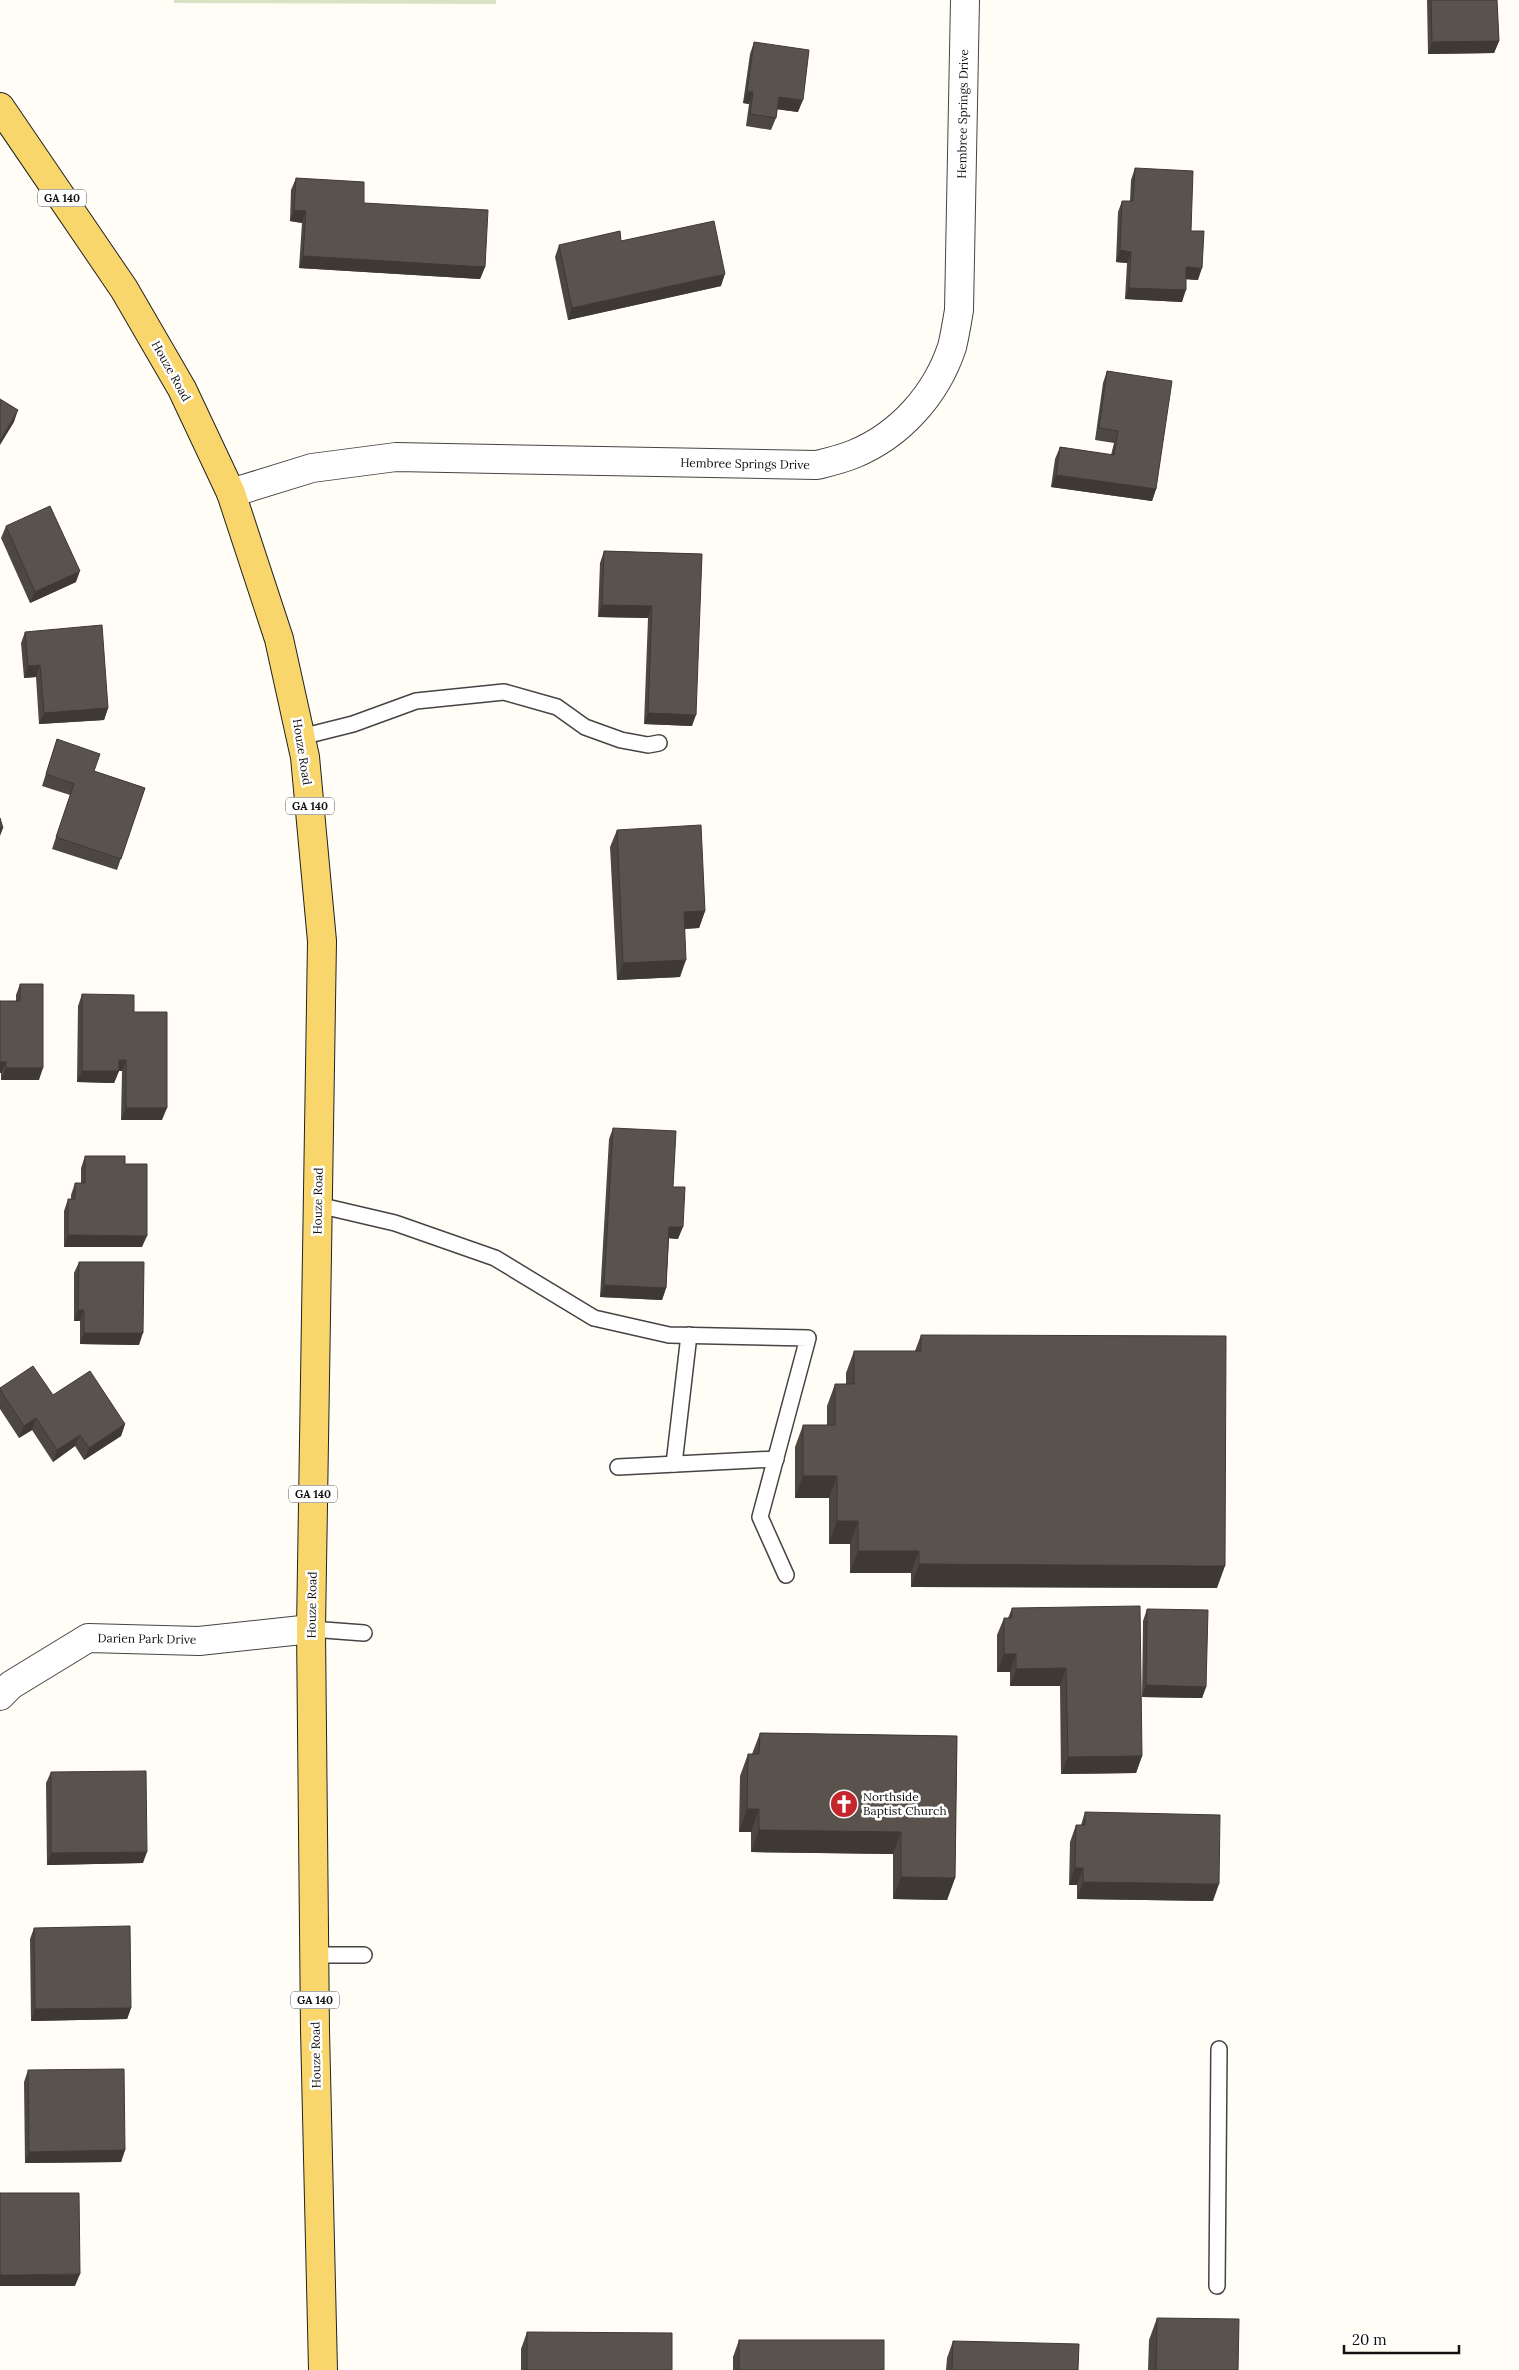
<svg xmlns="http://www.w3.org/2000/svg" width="1519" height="2370" font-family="Lora,serif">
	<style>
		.cemetery { fill: #d9e3c4 }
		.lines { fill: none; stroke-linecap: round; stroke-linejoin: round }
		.service-casing { stroke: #444; stroke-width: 18 }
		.minor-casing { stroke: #444; stroke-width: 30 }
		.primary-casing { stroke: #222; stroke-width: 30 }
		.service { stroke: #fff; stroke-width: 15 }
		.minor { stroke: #fff; stroke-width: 28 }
		.primary { stroke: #f9d66b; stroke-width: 28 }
		.wall { fill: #4d4742 }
		.shaded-wall { fill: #3f3936 }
		.building { fill: #5a524d; stroke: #3f3936 }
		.labels { text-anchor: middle; stroke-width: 5; stroke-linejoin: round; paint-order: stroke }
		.shield { fill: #fff; stroke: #585858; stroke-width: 1 }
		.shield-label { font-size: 11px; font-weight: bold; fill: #111 }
		.street-label { font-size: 12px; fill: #111; stroke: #fff }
		.poi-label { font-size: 12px; fill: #111; stroke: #fff; text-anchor: start }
	</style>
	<rect width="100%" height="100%" fill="#fffdf5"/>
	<polygon class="cemetery" points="174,0 496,0 496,4 174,3"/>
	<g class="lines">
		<defs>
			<g id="service">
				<polyline points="301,737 353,724 416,701 504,692 557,707 585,727 621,740 648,745 659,743"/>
				<polyline points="318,1205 395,1223 495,1258 594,1318 669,1335 808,1338 760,1517 786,1575"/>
				<polyline points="674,1464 689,1335"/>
				<polyline points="618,1467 776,1459"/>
				<polyline points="311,1629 364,1633"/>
				<polyline points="315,1955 364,1955"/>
				<polyline points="1217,2286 1219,2049"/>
			</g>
			<g id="minor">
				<path d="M231,493L312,468L396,457L817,465C829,462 842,459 854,454C900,435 936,395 952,347C955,335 957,322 959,310L965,0"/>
				<polyline points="0,1696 11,1685 88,1638 199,1641 311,1629"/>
			</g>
			<polyline id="primary" points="0,107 124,289 182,389 231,493 279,639 305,757 322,941 311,1629 315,2030 323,2370"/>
		</defs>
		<use href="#service" class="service-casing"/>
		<use href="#minor" class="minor-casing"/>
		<use href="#primary" class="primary-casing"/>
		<use href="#service" class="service"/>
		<use href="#minor" class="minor"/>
		<use href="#primary" class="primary"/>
	</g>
	<g class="wall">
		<polygon points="1427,0 1497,0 1499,41 1494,53 1428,54"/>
		<polygon points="754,42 798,112 777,109 776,118 771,130 746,126 749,104 743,103 750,54"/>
		<polygon points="1135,168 1191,231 1198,280 1186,279 1182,302 1125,299 1127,263 1116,262 1118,212 1122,201 1130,201 1131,180"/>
		<polygon points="296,178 364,203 485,267 480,279 299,268 302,223 290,221 291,190"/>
		<polygon points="621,241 721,286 568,320 555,257 559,245"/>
		<polygon points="1107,371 1156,489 1152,501 1051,487 1055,459 1060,447 1111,455 1114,443 1095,440 1103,383"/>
		<polygon points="6,526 76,582 30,603 1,538"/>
		<polygon points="604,551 702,554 692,726 644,724 648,618 598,617 600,563"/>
		<polygon points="25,632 108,708 104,720 39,724 36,677 24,678 21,643"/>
		<polygon points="57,739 94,771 145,788 117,870 52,849 70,795 42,786"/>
		<polygon points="617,830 705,911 699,928 685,929 680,977 617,980 610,847"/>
		<polygon points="20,984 39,1080 1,1080 1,1073 0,1073 16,1001 16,995"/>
		<polygon points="82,994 134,1012 162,1120 121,1120 122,1071 119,1071 114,1083 77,1082 78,1006"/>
		<polygon points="613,1128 673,1187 678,1239 669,1238 666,1288 662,1300 600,1297 609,1139"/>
		<polygon points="85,1156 125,1164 142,1247 64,1247 64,1211 68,1199 71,1199 71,1195 75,1183 81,1183 81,1168"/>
		<polygon points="79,1262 139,1345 80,1344 80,1321 74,1321 74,1273"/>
		<polygon points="921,1335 1217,1588 911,1587 911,1573 850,1573 850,1544 829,1544 829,1498 795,1498 795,1447 803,1425 827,1425 827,1406 835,1384 846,1384 846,1373 854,1351 915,1351"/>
		<polygon points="0,1388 53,1395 125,1424 121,1436 84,1460 75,1446 53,1462 32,1430 19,1438 0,1409"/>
		<polygon points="1012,1608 1142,1756 1136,1773 1061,1774 1060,1686 1010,1686 1010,1672 997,1672 997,1635 1004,1618 1008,1618"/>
		<polygon points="1147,1609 1206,1687 1202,1698 1142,1697 1143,1621"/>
		<polygon points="760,1733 957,1736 955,1878 947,1900 893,1899 893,1854 751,1852 751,1832 739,1832 740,1776 748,1754 752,1754"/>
		<polygon points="51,1772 143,1863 47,1865 46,1783"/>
		<polygon points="1085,1812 1213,1901 1077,1899 1077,1885 1069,1885 1070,1842 1076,1825 1081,1825"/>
		<polygon points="34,1928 131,2008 127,2019 31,2021 30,1939"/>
		<polygon points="28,2070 125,2150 121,2162 25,2163 24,2082"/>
		<polygon points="1157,2318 1238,2370 1148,2370 1149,2340"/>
		<polygon points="527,2332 672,2370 521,2370 521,2349"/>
		<polygon points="739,2340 884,2370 733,2370 733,2357"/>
		<polygon points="953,2341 1078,2370 946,2370 947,2358"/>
	</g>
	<g class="shaded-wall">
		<polygon points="1499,41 1494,53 1428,54 1432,42"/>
		<polygon points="747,92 753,92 749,104 743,103"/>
		<polygon points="779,97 803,100 798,112 775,109"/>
		<polygon points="294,210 306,211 302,223 290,221"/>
		<polygon points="1120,250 1131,252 1127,263 1116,262"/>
		<polygon points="303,256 485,267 480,279 299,268"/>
		<polygon points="1186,267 1202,268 1198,280 1182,279"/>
		<polygon points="725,274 721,286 568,320 572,308"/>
		<polygon points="1129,288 1186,290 1182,302 1125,299"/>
		<polygon points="18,410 14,422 0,445 0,441"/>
		<polygon points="1056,475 1156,489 1152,501 1051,487"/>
		<polygon points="80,571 76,582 30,603 35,592"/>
		<polygon points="602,605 652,606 648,618 598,617"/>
		<polygon points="40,665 36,677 24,678 28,666"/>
		<polygon points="108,708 104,720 39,724 44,713"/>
		<polygon points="648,713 696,715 692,726 644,724"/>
		<polygon points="0,828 3,828 0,836"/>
		<polygon points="705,911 699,928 678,929 684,912"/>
		<polygon points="686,960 680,977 617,980 623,963"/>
		<polygon points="119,1060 126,1060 122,1071 119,1071 114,1083 77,1082 82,1071"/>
		<polygon points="0,1062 6,1062 1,1073 0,1073"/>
		<polygon points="6,1068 43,1068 39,1080 1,1080"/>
		<polygon points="126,1108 167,1108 162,1120 121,1120"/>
		<polygon points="669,1227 683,1227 678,1239 665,1238"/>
		<polygon points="68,1235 147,1236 142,1247 64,1247"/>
		<polygon points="604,1285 666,1288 662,1300 600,1297"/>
		<polygon points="78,1310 84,1310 80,1321 74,1321"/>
		<polygon points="84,1333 143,1333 139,1345 80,1344"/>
		<polygon points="36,1418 32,1430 19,1438 24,1426"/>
		<polygon points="125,1424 121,1436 84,1460 89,1448"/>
		<polygon points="80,1435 75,1446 53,1462 57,1450"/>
		<polygon points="803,1476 837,1476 829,1498 795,1498"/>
		<polygon points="837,1521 858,1521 850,1544 829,1544"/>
		<polygon points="858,1551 919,1551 911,1573 850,1573"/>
		<polygon points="919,1564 1225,1566 1217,1588 911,1587"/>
		<polygon points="1004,1654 1016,1654 1010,1672 997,1672"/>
		<polygon points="1066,1668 1060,1686 1010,1686 1016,1669"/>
		<polygon points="1146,1685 1206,1687 1202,1698 1142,1697"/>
		<polygon points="1142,1756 1136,1773 1061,1774 1068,1757"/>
		<polygon points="747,1809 759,1809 751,1832 739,1832"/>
		<polygon points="759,1830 901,1832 893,1854 751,1852"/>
		<polygon points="147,1852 143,1863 47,1865 51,1853"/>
		<polygon points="1075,1868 1083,1868 1077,1885 1069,1885"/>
		<polygon points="901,1877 955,1878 947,1900 893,1899"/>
		<polygon points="1083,1882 1219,1884 1213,1901 1077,1899"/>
		<polygon points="131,2008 127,2019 31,2021 35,2009"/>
		<polygon points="125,2150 121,2162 25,2163 29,2152"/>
		<polygon points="80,2274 75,2286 0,2286 0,2275"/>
	</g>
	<g class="building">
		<polygon points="1431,0 1497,0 1499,41 1432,42"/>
		<polygon points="754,42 809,50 803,100 779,97 776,118 750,114 753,92 747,92"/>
		<polygon points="1135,168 1193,171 1191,231 1204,231 1202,268 1186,267 1186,290 1129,288 1131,252 1120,250 1122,201 1133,201"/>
		<polygon points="296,178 364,182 364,203 488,210 485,267 303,256 306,211 294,210"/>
		<polygon points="714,221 725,274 572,308 559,245 620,231 621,241"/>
		<polygon points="1107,371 1172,381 1156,489 1056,475 1060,447 1114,455 1118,431 1099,428"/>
		<polygon points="0,399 18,410 0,441"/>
		<polygon points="50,506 80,571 35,592 6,526"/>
		<polygon points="604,551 702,554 696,715 648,713 652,606 602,605"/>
		<polygon points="102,625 108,708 44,713 40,665 28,666 25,632"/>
		<polygon points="57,739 100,754 94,771 145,788 121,859 56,837 74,784 46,774"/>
		<polygon points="0,818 3,828 0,828"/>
		<polygon points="701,825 705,911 684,912 686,960 623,963 617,830"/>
		<polygon points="20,984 43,984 43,1068 6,1068 6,1062 0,1062 0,1001 20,1001"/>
		<polygon points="82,994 134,995 134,1012 167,1012 167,1108 126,1108 126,1060 119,1060 119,1071 82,1071"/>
		<polygon points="613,1128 676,1131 673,1187 685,1187 683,1227 669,1227 666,1288 604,1285"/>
		<polygon points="85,1156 125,1156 125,1164 147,1164 147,1236 68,1235 68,1199 75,1199 75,1183 85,1183"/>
		<polygon points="79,1262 144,1262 143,1333 84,1333 84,1310 78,1310"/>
		<polygon points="921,1335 1226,1336 1225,1566 919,1564 919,1551 858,1551 858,1521 837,1521 837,1476 803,1476 803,1425 835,1425 835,1384 854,1384 854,1351 921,1351"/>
		<polygon points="33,1366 53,1395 90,1371 125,1424 89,1448 80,1435 57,1450 36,1418 24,1426 0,1390 0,1388"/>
		<polygon points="1140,1606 1142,1756 1068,1757 1066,1668 1016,1669 1016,1654 1004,1654 1004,1618 1012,1618 1012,1608"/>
		<polygon points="1147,1609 1208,1610 1206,1687 1146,1685"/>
		<polygon points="760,1733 957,1736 955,1878 901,1877 901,1832 759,1830 759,1809 747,1809 748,1754 759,1754"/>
		<polygon points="146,1771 147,1852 51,1853 51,1772"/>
		<polygon points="1085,1812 1220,1815 1219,1884 1083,1882 1083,1868 1075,1868 1076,1825 1085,1825"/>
		<polygon points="130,1926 131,2008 35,2009 34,1928"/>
		<polygon points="124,2069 125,2150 29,2152 28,2070"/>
		<polygon points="0,2193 79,2193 80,2274 0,2275"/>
		<polygon points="1157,2318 1239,2319 1238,2370 1156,2370"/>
		<polygon points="527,2332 672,2333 672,2370 527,2370"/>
		<rect x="739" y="2340" width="145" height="30"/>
		<polygon points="953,2341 1079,2344 1078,2370 952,2370"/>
	</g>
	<defs>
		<symbol id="church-disc" viewBox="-11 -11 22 22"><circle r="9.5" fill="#c4262e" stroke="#fff"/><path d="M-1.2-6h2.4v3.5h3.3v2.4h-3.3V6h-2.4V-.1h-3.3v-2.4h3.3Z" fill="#fff"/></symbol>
	</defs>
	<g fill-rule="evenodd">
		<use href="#church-disc" x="828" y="1788" width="32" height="32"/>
	</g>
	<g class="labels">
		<g class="shield">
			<rect x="38" y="189.5" width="48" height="17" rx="4"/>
			<rect x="286" y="797.5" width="48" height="17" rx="4"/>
			<rect x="289" y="1485.5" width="48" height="17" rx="4"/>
			<rect x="291" y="1991.5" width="48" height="17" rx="4"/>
		</g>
		<g class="shield-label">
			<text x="62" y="202">GA 140</text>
			<text x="310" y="810">GA 140</text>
			<text x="313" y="1498">GA 140</text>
			<text x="315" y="2004">GA 140</text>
		</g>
		<g class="street-label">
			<text transform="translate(963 114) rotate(-89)" y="4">Hembree Springs Drive</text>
			<text transform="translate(171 371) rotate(61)" y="4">Houze Road</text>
			<text transform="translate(745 464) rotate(1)" y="4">Hembree Springs Drive</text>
			<text transform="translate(302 752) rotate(81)" y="4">Houze Road</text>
			<text transform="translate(318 1201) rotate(-89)" y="4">Houze Road</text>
			<text transform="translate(312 1605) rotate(-89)" y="4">Houze Road</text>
			<text transform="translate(147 1639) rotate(1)" y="4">Darien Park Drive</text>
			<text transform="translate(316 2055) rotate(-91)" y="4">Houze Road</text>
		</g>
		<g class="poi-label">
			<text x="863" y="1801">Northside<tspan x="863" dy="14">Baptist Church</tspan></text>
		</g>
	</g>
	<path d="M1344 2345v8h115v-8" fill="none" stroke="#111111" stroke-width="2.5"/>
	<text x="1352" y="2345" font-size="15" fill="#111111" stroke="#ffffff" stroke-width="4" paint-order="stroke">20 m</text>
</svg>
